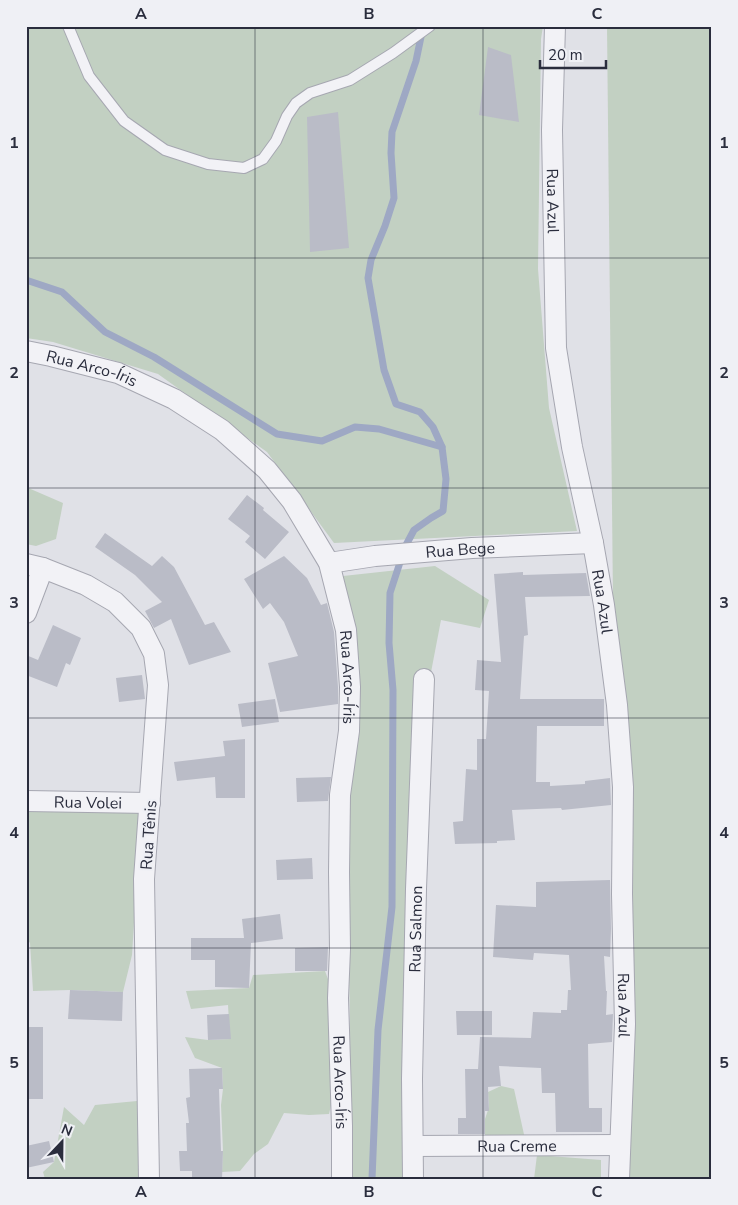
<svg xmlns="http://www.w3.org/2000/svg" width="738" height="1205" font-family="'Nunito Sans',sans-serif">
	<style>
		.green { fill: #c2d0c2 }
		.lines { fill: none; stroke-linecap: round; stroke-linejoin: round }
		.stream { stroke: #9ea8c4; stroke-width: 7 }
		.building { fill: #babcc7 }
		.lane-casing { stroke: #a6a7b1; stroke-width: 12 }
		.street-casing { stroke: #a6a7b1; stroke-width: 22 }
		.lane { stroke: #f2f2f6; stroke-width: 10 }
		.street { stroke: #f2f2f6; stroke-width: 20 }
		.grid { fill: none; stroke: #2a2d3d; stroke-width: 1; stroke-opacity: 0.55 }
		.labels { text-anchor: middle; stroke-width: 4.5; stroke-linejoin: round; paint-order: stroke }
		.street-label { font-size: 16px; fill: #2a2d3d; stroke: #eff0f5 }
		.neatline { fill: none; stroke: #2a2d3d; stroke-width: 2 }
		.grid-label { font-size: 16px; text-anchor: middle; font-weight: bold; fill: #2a2d3d }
	</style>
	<rect width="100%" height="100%" fill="#e0e1e7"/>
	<g class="green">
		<polygon points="26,26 543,26 541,39 538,269 549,408 577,531 334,543 267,452 158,374 53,342 26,338"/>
		<polygon points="607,26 712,26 712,1179 619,1179"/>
		<polygon points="26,487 63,503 56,539 36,546 26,544"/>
		<polygon points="435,566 489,600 480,628 441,620 414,761 404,952 403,1179 351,1179 350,1026 343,576"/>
		<polygon points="26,808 141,809 132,955 123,992 70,990 33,991 30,943 26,938"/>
		<polygon points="325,971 332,990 336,1083 329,1114 309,1115 284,1113 268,1144 254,1154 240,1171 222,1172 223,1151 221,1105 223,1089 222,1068 195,1058 185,1037 208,1040 230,1039 228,1005 191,1009 186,991 249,988 253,975"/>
		<polygon points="501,1086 514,1089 525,1139 485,1143 485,1119 489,1107 488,1092"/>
		<polygon points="137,1101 141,1157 140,1179 45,1179 43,1172 54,1162 64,1107 84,1125 95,1105"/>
		<polygon points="537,1155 601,1160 601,1179 534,1179"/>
	</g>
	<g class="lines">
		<g class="stream">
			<polyline points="26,280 62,292 105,332 154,357 277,434 322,441 355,427 379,429 442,447"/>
			<polyline points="372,1179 378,1030 392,907 393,690 389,643 390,593 405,547 414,530 431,518 443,511 446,479 442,447 433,427 420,412 396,404 384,370 368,278 371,260 385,226 394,198 391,153 392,132 416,61 422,32"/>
		</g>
	</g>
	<g class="building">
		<polygon points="488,47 511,55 519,122 479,115"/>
		<polygon points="338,112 349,248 310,252 307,117"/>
		<polygon points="247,495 264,508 263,510 289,532 265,559 245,542 250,536 228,519"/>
		<polygon points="105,533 152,566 162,556 174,567 205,625 214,622 231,652 189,665 171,619 154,628 145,611 162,602 135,575 95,547"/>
		<polygon points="284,556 307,578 321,605 327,603 334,632 338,687 338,704 280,712 268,663 298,656 284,622 270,603 263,609 244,579"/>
		<polygon points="523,572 523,575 586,573 590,596 525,597 528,635 524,636 520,699 604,699 604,726 537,726 536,782 550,782 550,786 585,784 585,781 610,778 611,805 562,810 561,808 512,810 515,840 497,841 497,843 455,844 453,822 463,821 466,769 477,770 477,739 486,739 489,691 475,690 477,660 501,662 494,574"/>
		<polygon points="53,625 81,638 70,665 66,663 57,687 26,675 26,655 38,660"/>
		<polygon points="142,675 145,699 119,702 116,678"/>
		<polygon points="275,699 279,722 242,727 238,704"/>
		<polygon points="245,739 245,798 216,798 215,777 177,781 174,762 225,756 223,741"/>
		<polygon points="331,777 328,801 297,802 296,778"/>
		<polygon points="312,858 313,879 277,880 276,860"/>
		<polygon points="610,880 611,929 610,957 604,956 606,991 607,991 606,1015 613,1014 612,1042 588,1044 589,1108 602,1108 602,1132 556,1132 555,1093 542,1093 541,1068 499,1066 501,1086 488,1087 489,1111 485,1111 485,1134 458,1134 458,1118 466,1118 465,1069 478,1069 480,1037 531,1038 533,1012 561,1013 561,1010 567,1010 568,990 571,990 569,955 534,953 533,960 493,957 496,905 536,907 536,882"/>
		<polygon points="280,914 283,939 251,943 249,988 215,987 215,960 191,960 191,938 244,938 242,919"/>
		<polygon points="328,947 327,971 295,971 295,948"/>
		<polygon points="70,990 123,992 122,1021 68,1019"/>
		<polygon points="456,1011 492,1011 492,1035 457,1035"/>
		<polygon points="229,1014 231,1039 208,1040 207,1015"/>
		<rect x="26" y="1027" width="17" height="72"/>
		<polygon points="222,1068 223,1089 219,1089 221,1151 223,1151 222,1179 192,1179 192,1171 180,1171 179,1151 187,1151 186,1123 189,1123 186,1098 190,1097 189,1069"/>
		<polygon points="49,1141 54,1162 26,1168 26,1146"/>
	</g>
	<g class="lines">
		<defs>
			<polyline id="lane" points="68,26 89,76 124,121 165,150 208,164 244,168 263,159 276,141 287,116 296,103 310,93 350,80 393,53 430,26"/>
			<g id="street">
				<path id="s1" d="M555,26L552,130L556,348L572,447L593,543L604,605L617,705L623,787L622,894L625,1024L619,1179"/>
				<path id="s2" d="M26,351L51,356L118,373L174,399L222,430L267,470L292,501L329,563L346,630L350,687L349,731L340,795L339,872L340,949L338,998L342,1126V1179"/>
				<path id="s3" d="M329,563L375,556L472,548L593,543"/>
				<polyline points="26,564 43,568 86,585 115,602 141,628 154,654 158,685 144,879 149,1179"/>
				<polyline points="26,613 43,568"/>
				<path id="s4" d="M26,801L150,803"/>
				<path id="s5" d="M413,1146L620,1145"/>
				<path id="s6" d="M413,1179L412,1079L416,889L424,679"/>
			</g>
		</defs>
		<use href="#lane" class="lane-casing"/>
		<use href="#street" class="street-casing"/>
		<use href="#lane" class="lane"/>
		<use href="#street" class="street"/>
	</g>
	<path class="grid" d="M255,26V1179M483,26V1179M26,258H712M26,488H712M26,718H712M26,948H712"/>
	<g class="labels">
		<g class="street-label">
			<text dy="6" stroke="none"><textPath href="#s1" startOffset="175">Rua Azul</textPath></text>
			<text dy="6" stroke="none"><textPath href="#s2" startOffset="68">Rua Arco-Íris</textPath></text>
			<text dy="6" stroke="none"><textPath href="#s3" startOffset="132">Rua Bege</textPath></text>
			<text dy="6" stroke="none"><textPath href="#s1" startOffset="580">Rua Azul</textPath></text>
			<text dy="6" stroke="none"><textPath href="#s2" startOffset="502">Rua Arco-Íris</textPath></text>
			<text dy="6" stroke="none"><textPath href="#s4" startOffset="62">Rua Volei</textPath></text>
			<text transform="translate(148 835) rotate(-86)" y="6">Rua Tênis</text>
			<text dy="6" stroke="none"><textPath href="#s6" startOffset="250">Rua Salmon</textPath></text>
			<text dy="6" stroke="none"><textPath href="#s1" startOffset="985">Rua Azul</textPath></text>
			<text dy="6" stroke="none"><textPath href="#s2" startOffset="908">Rua Arco-Íris</textPath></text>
			<text dy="6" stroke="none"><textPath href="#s5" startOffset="104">Rua Creme</textPath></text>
		</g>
	</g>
	<rect width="738" height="1205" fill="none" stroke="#eff0f5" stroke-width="55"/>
	<g transform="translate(62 1142) rotate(22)" stroke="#eff0f5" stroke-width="4" paint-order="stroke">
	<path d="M0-4L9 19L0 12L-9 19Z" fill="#2a2d3d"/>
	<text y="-8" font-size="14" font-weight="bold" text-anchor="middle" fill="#2a2d3d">N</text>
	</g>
	<path d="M540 60v8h66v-8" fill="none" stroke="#2a2d3d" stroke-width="2.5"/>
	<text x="548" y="60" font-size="15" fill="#2a2d3d" stroke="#eff0f5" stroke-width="4" paint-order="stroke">20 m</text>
	<rect x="28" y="28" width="682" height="1150" class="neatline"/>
	<g class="grid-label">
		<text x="141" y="19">A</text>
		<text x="369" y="19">B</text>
		<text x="597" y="19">C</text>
		<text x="14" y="148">1</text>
		<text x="724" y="148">1</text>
		<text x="14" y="378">2</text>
		<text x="724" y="378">2</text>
		<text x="14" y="608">3</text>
		<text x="724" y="608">3</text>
		<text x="14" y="838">4</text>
		<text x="724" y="838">4</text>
		<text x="14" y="1068">5</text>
		<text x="724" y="1068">5</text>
		<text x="141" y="1197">A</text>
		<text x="369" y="1197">B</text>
		<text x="597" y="1197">C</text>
	</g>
</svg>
